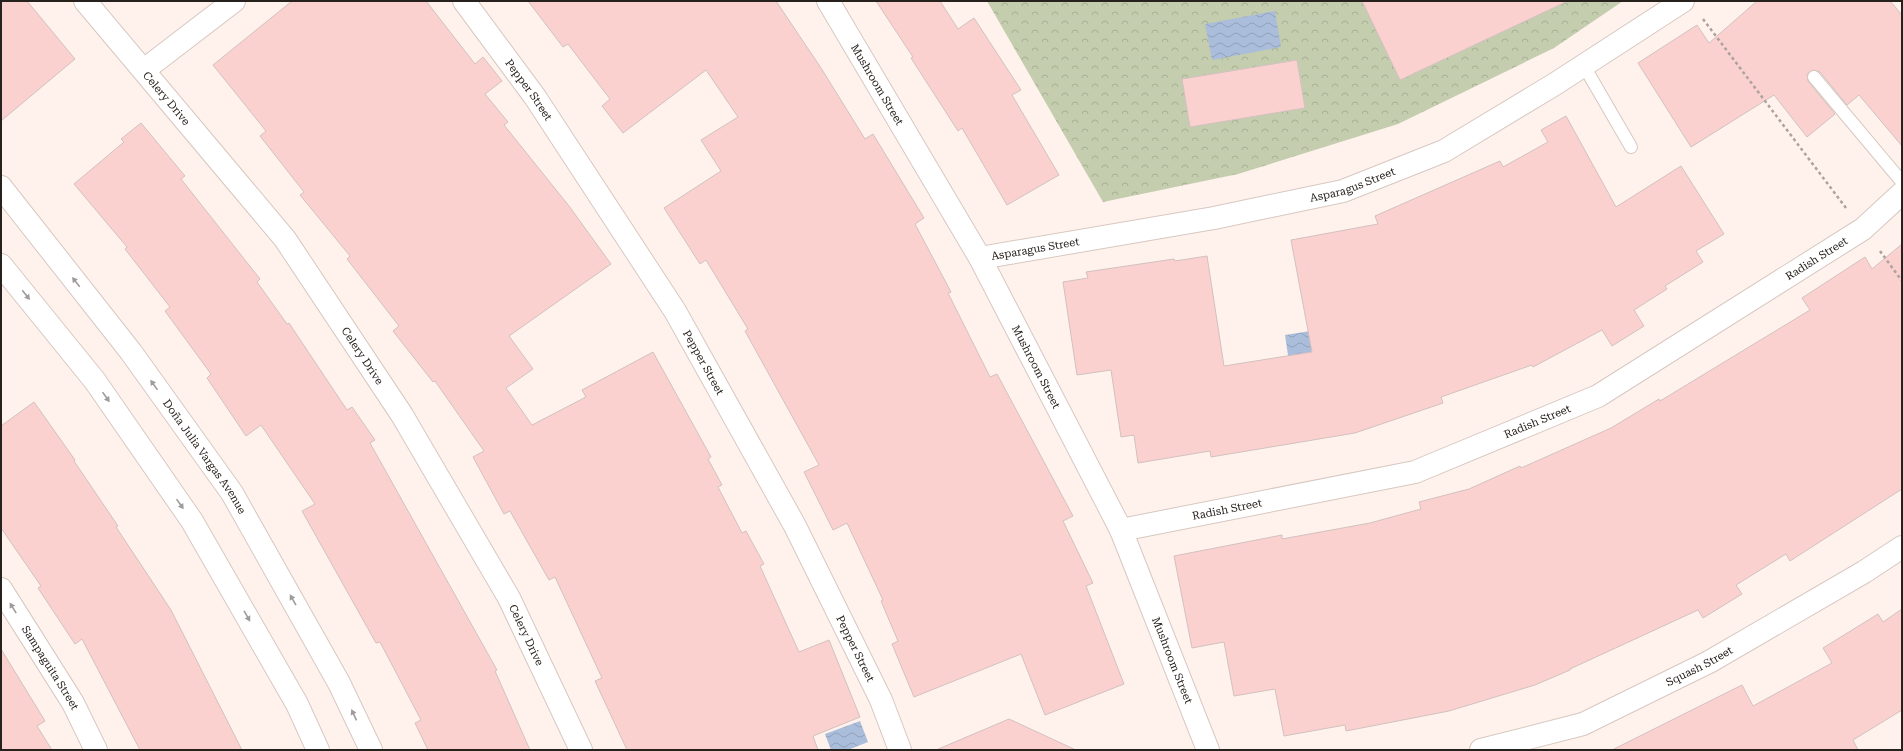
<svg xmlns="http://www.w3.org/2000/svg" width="1903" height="751" font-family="'Roboto Serif',serif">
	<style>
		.forest { fill: url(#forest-crowns) }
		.water { fill: url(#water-waves) }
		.building { fill: #fad1cf; stroke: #d2c1c0 }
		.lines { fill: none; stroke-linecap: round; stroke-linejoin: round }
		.service-casing { stroke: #d7c8c1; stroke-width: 14 }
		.minor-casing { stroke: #d7c8c1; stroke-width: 24 }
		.secondary-casing { stroke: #d7c8c1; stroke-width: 24 }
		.path { stroke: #aca29d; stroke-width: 2.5; stroke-dasharray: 3 3; stroke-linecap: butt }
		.service { stroke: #fff; stroke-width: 12 }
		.minor { stroke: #fff; stroke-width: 22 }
		.secondary { stroke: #fff; stroke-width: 22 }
		.oneway { fill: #9e9b9a }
		.labels { text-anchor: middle; stroke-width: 3; stroke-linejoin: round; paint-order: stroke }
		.street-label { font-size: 11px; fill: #27211e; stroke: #fff }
	</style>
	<defs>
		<pattern id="forest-crowns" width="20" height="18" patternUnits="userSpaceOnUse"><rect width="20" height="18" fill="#c4cdae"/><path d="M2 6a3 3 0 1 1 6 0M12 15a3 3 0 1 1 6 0" fill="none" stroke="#a8b095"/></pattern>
		<pattern id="water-waves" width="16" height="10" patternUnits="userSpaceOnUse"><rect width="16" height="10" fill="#aabdda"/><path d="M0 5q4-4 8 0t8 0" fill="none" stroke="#92a2bb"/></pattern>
	</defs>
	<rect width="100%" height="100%" fill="#fff2ec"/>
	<polygon class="forest" points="987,1 1623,1 1554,48 1398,124 1238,174 1103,202"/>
	<g class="water">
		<polygon points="1275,11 1281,47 1212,60 1205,24"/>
		<polygon points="1349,325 1354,352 1289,362 1285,335"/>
		<polygon points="860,721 868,742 848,750 831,750 825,734"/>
	</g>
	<g class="building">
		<polygon points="1,1 27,1 75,59 1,121"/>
		<polygon points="292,1 426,1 475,64 483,57 502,81 485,94 508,122 504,125 569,206 611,264 509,336 533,369 506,388 532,425 586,397 582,390 653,352 711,457 708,459 722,485 718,487 742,533 746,531 764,564 760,566 799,652 829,640 860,717 813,736 818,750 627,750 595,681 602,678 555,577 549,580 510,511 504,514 473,457 484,451 435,381 433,382 393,331 399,326 347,259 350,256 300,195 304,192 260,136 266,131 213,65"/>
		<polygon points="528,1 776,1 821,68 865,139 873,134 924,218 915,224 951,292 948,293 990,377 997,374 1073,516 1063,521 1093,583 1086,586 1124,684 1045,715 1021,654 914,697 892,644 898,641 881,601 883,600 847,523 833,530 804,472 819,465 745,331 748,329 706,260 700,264 664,208 721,171 701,140 738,117 706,70 623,133 602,106 610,99 568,44 563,47"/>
		<polygon points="876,1 940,1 958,29 974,18 1021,90 1012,95 1059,175 1007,205 962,128 958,131 911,58 913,57"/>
		<polygon points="1362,1 1568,1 1400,80"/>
		<polygon points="1757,1 1890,1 1902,15 1902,146 1859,95 1847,105 1820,72 1813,70 1807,74 1808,81 1835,114 1807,137 1774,95 1691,147 1638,63 1697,25 1709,43"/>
		<polygon points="1297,60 1305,108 1190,127 1182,79"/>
		<polygon points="1566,116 1616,207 1681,166 1724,234 1696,251 1703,262 1665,286 1667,289 1634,310 1644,326 1612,346 1602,330 1533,367 1532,365 1441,397 1443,403 1355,433 1211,457 1210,451 1138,463 1134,435 1121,437 1111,370 1077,375 1063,282 1088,278 1086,272 1174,259 1175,261 1207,256 1224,366 1312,352 1291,240 1378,224 1375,216 1500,161 1503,167 1548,142 1541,130"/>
		<polygon points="141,123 185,176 181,179 260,279 257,282 287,324 289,323 347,410 352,407 375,440 370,443 497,670 495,671 530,750 428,750 415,723 421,720 380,642 376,643 302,511 315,504 261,425 246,436 207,378 211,374 165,311 170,307 125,249 127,247 74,184 124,142 121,139"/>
		<polygon points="1902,244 1902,489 1790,561 1786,554 1736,585 1742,594 1703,618 1698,610 1570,669 1570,670 1535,685 1449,711 1346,731 1345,725 1284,736 1275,689 1234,696 1224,642 1192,648 1174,556 1282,535 1282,539 1370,523 1421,509 1419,502 1469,489 1520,466 1521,468 1611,428 1659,399 1660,401 1810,310 1802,298 1865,257 1872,269"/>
		<polygon points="34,402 75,460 74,461 118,526 116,527 171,610 242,750 140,750 82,639 75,644 38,588 41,586 1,528 1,426"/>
		<polygon points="1902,609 1902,710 1853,740 1858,750 1612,750 1742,685 1753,706 1832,663 1823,648 1878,614 1883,622"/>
		<polygon points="1,649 45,721 37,726 52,750 1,750"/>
		<polygon points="1009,719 1076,750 936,750"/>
	</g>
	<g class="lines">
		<defs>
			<g id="service">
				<polyline points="1584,66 1631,147"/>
				<polyline points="1814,77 1902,182"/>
			</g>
			<g id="minor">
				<path id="s1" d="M85,1L285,239L402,415L509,598L581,750"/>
				<path id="s2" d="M464,1L535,97L675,311L795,526L881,700L900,750"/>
				<path id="s3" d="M828,1L980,258L1121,530L1208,750"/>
				<polyline points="144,70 234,1"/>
				<path id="s4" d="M980,258L1214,218L1343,191L1444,151L1555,84L1683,1"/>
				<path id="s5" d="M1121,530L1415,472L1598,396L1863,229L1902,193"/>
				<path id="s6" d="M1,589L73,703L96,750"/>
				<path id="s7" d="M1481,750L1583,724L1709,662L1864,572L1902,547"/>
			</g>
			<g id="secondary">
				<path id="s8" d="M1,187L131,352L232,493L339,683L371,750"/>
				<polyline points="1,265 95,381 192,521 297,704 318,750"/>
			</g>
		</defs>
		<use href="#service" class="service-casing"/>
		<use href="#minor" class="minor-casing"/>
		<use href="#secondary" class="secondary-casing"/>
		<g class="path">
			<polyline points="1703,19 1846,208"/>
			<polyline points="1880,251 1902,281"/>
		</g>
		<use href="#service" class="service"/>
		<use href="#minor" class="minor"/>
		<use href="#secondary" class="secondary"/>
	</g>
	<defs><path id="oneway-solid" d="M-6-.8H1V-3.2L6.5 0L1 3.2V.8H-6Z"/></defs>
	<g class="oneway">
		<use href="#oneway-solid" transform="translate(76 282) rotate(-128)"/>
		<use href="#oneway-solid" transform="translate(26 295) rotate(51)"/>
		<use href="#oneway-solid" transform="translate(154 385) rotate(-126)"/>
		<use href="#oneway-solid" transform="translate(106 397) rotate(55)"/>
		<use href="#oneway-solid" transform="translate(180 504) rotate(55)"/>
		<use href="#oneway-solid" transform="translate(293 600) rotate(-120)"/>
		<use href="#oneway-solid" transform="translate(13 608) rotate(-122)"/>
		<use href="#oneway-solid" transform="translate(247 616) rotate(60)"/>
		<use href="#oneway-solid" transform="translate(354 715) rotate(-115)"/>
	</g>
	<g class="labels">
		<g class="street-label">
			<text dy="4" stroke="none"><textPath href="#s3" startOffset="97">Mushroom Street</textPath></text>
			<text dy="4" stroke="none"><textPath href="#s2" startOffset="110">Pepper Street</textPath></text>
			<text dy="4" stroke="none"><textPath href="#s1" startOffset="127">Celery Drive</textPath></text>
			<text dy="4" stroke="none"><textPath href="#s4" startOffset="380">Asparagus Street</textPath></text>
			<text dy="4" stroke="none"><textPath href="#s4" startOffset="56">Asparagus Street</textPath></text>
			<text dy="4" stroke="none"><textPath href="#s5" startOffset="756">Radish Street</textPath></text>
			<text dy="4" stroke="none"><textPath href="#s1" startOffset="451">Celery Drive</textPath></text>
			<text dy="4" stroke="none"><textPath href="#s2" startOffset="434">Pepper Street</textPath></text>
			<text dy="4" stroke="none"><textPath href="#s3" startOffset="421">Mushroom Street</textPath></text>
			<text dy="4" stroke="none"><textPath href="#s5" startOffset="432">Radish Street</textPath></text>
			<text dy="4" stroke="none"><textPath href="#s8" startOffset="338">Doña Julia Vargas Avenue</textPath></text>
			<text dy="4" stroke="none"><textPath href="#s5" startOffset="108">Radish Street</textPath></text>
			<text dy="4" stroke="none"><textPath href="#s1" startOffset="775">Celery Drive</textPath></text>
			<text dy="4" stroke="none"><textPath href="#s2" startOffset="758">Pepper Street</textPath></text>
			<text dy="4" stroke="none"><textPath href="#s3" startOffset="745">Mushroom Street</textPath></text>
			<text dy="4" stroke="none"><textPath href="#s7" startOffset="235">Squash Street</textPath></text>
			<text dy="4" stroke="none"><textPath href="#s6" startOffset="93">Sampaguita Street</textPath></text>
		</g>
	</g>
	<rect width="1903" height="751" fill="none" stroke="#27211e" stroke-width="4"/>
</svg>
